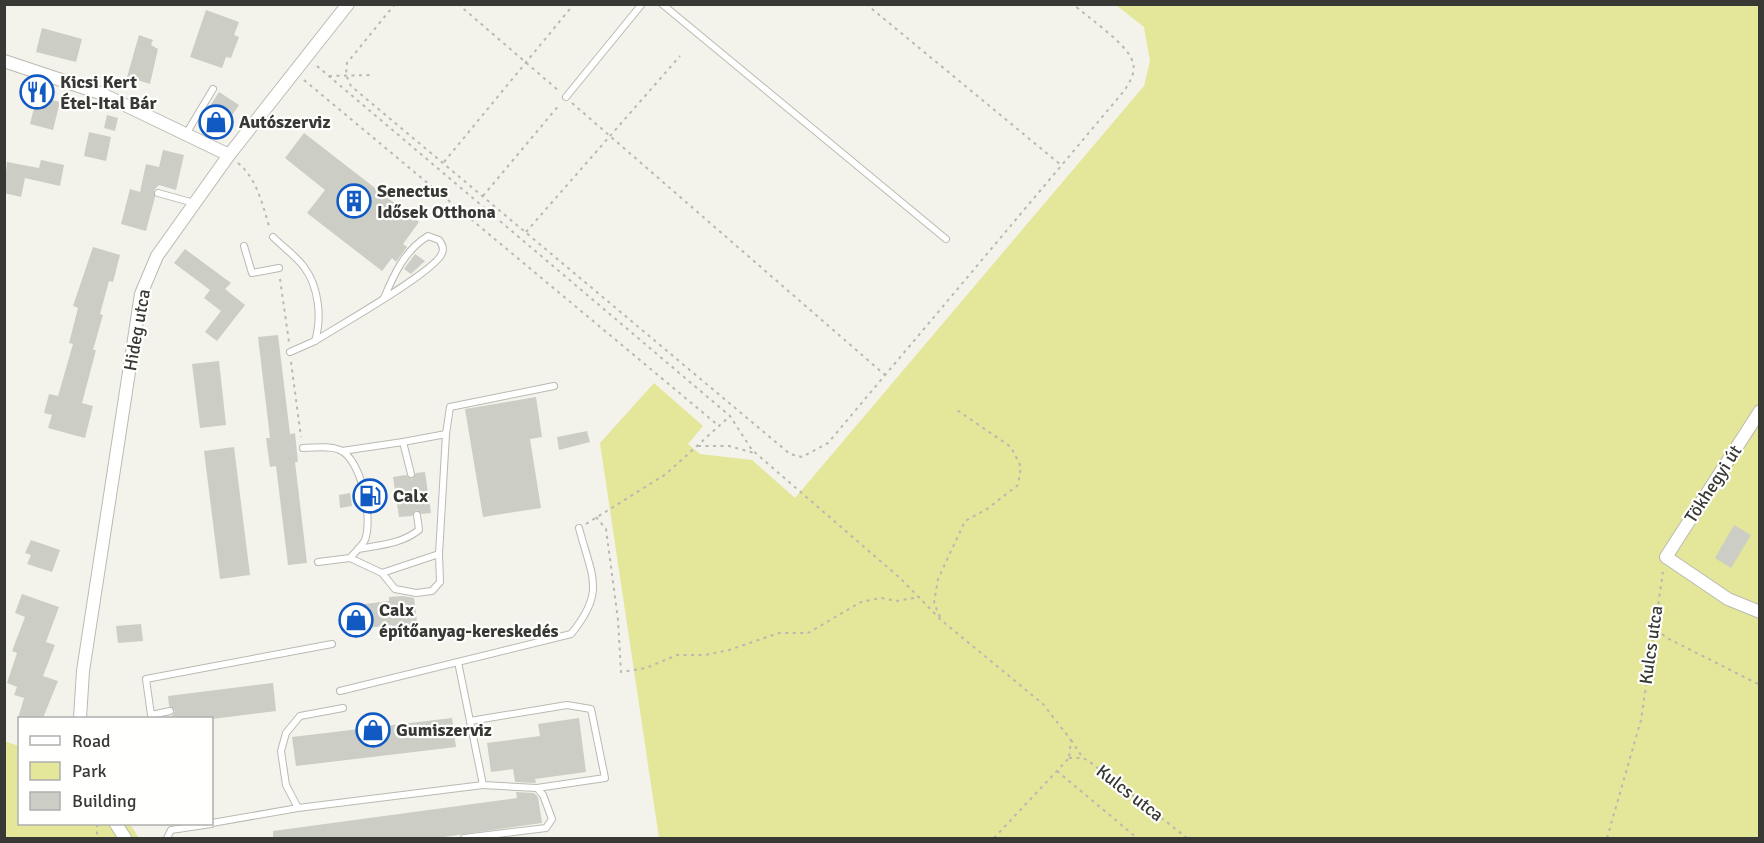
<svg xmlns="http://www.w3.org/2000/svg" width="1764" height="843" font-family="Signika,sans-serif">
	<style>
		.green { fill: #e4e699 }
		.building { fill: #cccdc5 }
		.lines { fill: none; stroke-linecap: round; stroke-linejoin: round }
		.service-casing { stroke: #babab2; stroke-width: 8 }
		.minor-casing { stroke: #babab2; stroke-width: 14 }
		.path { stroke: #b9b9b2; stroke-width: 2; stroke-dasharray: 3 4.5; stroke-linecap: butt }
		.service { stroke: #fff; stroke-width: 6 }
		.minor { stroke: #fff; stroke-width: 12 }
		.labels { text-anchor: middle; stroke-width: 4.5; stroke-linejoin: round; paint-order: stroke }
		.poi-label { font-size: 18px; font-weight: bold; fill: #383835; stroke: #fffffe; text-anchor: start }
		.street-label { font-size: 18px; fill: #383835; stroke: #fffffe }
	</style>
	<rect width="100%" height="100%" fill="#f3f3eb"/>
	<g class="green">
		<polygon points="1116,5 1759,5 1759,838 659,838 600,443 654,383 703,426 688,444 700,454 752,460 795,498 1144,86 1150,61 1144,27"/>
		<polygon points="4,741 19,746 20,824 130,824 139,838 5,838"/>
	</g>
	<g class="building">
		<polygon points="206,10 239,22 234,35 239,37 231,58 226,57 222,68 190,57"/>
		<polygon points="42,28 82,39 76,62 36,52"/>
		<polygon points="139,35 153,40 151,45 158,49 150,84 127,77"/>
		<polygon points="219,92 239,105 218,136 199,123"/>
		<polygon points="37,96 60,102 53,130 30,124"/>
		<polygon points="107,115 118,118 115,131 104,128"/>
		<polygon points="89,132 111,137 106,161 84,156"/>
		<polygon points="304,133 419,222 403,244 407,247 396,262 392,258 382,271 307,213 325,190 285,158"/>
		<polygon points="163,150 184,155 176,190 159,185 154,190 155,197 146,231 121,224 130,189 140,192 146,164 159,167"/>
		<polygon points="41,160 64,165 60,186 25,178 21,197 4,193 7,162 39,168"/>
		<polygon points="93,247 120,255 113,282 109,281 100,314 103,315 93,350 96,350 82,403 93,406 85,438 48,428 52,415 44,413 49,394 58,396 73,344 69,343 78,308 73,306"/>
		<polygon points="185,249 231,283 225,289 245,305 217,341 205,332 221,311 204,298 210,290 174,263"/>
		<polygon points="415,254 425,261 411,274 404,269"/>
		<polygon points="278,335 290,434 295,433 298,462 295,462 307,563 288,565 276,466 270,467 266,438 270,438 258,337"/>
		<polygon points="219,361 226,425 200,428 192,364"/>
		<polygon points="536,397 542,437 530,439 541,508 483,517 465,409"/>
		<polygon points="587,431 590,442 559,450 557,437"/>
		<polygon points="234,447 250,575 220,579 204,451"/>
		<polygon points="425,472 431,513 422,514 416,510 412,516 399,517 393,477 406,475 412,479 416,473"/>
		<polygon points="350,493 352,506 340,508 339,495"/>
		<polygon points="1734,525 1751,535 1731,568 1715,558"/>
		<polygon points="31,540 60,550 52,572 27,564 31,555 25,553"/>
		<polygon points="22,594 59,607 46,642 55,645 43,676 58,681 43,718 18,718 24,698 14,695 17,687 7,683 17,653 12,651 25,617 15,613"/>
		<polygon points="403,596 414,598 418,629 392,632 392,625 360,629 357,605 389,601 389,597"/>
		<polygon points="141,624 143,641 118,643 116,626"/>
		<polygon points="273,683 276,711 212,719 171,718 175,711 169,706 168,696"/>
		<polygon points="452,718 456,747 296,766 292,737"/>
		<polygon points="579,718 586,772 535,779 536,783 515,782 513,769 491,772 487,743 540,736 538,724"/>
		<polygon points="516,792 534,793 538,797 542,823 437,838 273,838 273,831 517,798"/>
	</g>
	<g class="lines">
		<defs>
			<g id="service">
				<polyline points="662,4 946,239"/>
				<polyline points="566,97 642,4"/>
				<polyline points="186,134 213,89"/>
				<polyline points="158,193 194,203"/>
				<path d="M273,237C283,247 296,256 304,267C319,287 322,318 315,341L290,352"/>
				<polyline points="244,246 252,273 279,268"/>
				<path d="M315,341C335,328 438,270 442,253C444,249 442,244 439,240L428,236C405,250 394,274 384,298"/>
				<polyline points="403,442 446,434"/>
				<path d="M303,448C316,448 328,445 340,450C362,460 373,518 365,540C362,546 355,552 350,558L318,562"/>
				<polyline points="342,451 403,442 411,474"/>
				<path d="M358,549C381,545 401,544 419,530L417,515"/>
				<polyline points="350,558 382,573 439,554 446,434 450,407 554,386"/>
				<polyline points="382,573 395,589 416,593 432,591 440,582 439,554"/>
				<polyline points="458,662 483,785 537,788 543,795 552,819 546,828 464,838"/>
				<path d="M340,691L571,634C606,591 592,578 579,528"/>
				<polyline points="170,711 151,715 146,679 332,644"/>
				<polyline points="470,721 567,705 591,709 605,778 537,788"/>
				<polyline points="298,808 483,785"/>
				<polyline points="212,823 298,808 286,785 281,751 286,733 300,716 343,708"/>
				<polyline points="167,838 171,830 211,824"/>
			</g>
			<g id="minor">
				<polyline points="4,61 100,93 229,155"/>
				<polyline points="1760,411 1666,557 1728,599 1760,612"/>
				<polyline points="80,718 83,671 141,294 157,256 229,155 348,4"/>
				<polyline points="116,824 125,838"/>
			</g>
		</defs>
		<use href="#service" class="service-casing"/>
		<use href="#minor" class="minor-casing"/>
		<g class="path">
			<path d="M395,4L347,63L346,75L351,86L790,454L802,457L828,443L1124,91C1130,82 1137,71 1132,60C1126,43 1087,17 1073,4"/>
			<polyline points="458,4 559,91"/>
			<polyline points="866,4 1061,165"/>
			<polyline points="317,66 730,416 752,450 900,578 941,620 1043,704 1071,740 1069,758"/>
			<polyline points="329,76 374,75"/>
			<polyline points="304,80 719,426"/>
			<polyline points="572,103 885,375"/>
			<polyline points="444,162 574,4"/>
			<path d="M238,163C257,179 262,203 269,226"/>
			<polyline points="483,196 560,104"/>
			<polyline points="526,232 680,56"/>
			<polyline points="280,279 289,342"/>
			<polyline points="291,362 301,437"/>
			<polyline points="698,446 729,446 754,453"/>
			<polyline points="596,517 606,529 618,620 621,672 646,668 677,655 705,655 729,650 779,633 808,633 861,602 881,598 897,601 920,597"/>
			<polyline points="586,524 666,474 730,416"/>
			<polyline points="940,617 934,603 938,579 965,521 987,509 1018,485 1021,467 1011,447 954,408"/>
			<polyline points="1654,622 1658,631 1667,638 1760,685"/>
			<polyline points="1071,740 1083,758"/>
			<polyline points="1069,758 1083,758 1090,762 1187,838"/>
			<polyline points="1057,771 1137,838"/>
			<polyline points="97,824 97,838"/>
			<polyline points="994,838 1069,758"/>
			<polyline points="1607,838 1641,720 1663,572"/>
		</g>
		<use href="#service" class="service"/>
		<use href="#minor" class="minor"/>
	</g>
	<defs>
		<symbol id="restaurant-ring" viewBox="-11 -11 22 22"><circle r="9.5" fill="#fffffe" stroke="#115ac4" stroke-width="1.5"/><path d="M-5-6h1v4h1v-4h1v4h1v-4h1v5L-1.5 .5V6h-2V.5L-5-1ZM5-6V6H3V1.5H1.5Q1.5-4 5-6Z" fill="#115ac4"/></symbol>
		<symbol id="shop-ring" viewBox="-11 -11 22 22"><circle r="9.5" fill="#fffffe" stroke="#115ac4" stroke-width="1.5"/><path d="M-5-2.5h2.3a2.7 3.5 0 0 1 5.4 0H5L5.5 6h-11ZM-1.5-2.5h3a1.5 2.3 0 0 0-3 0Z" fill="#115ac4"/></symbol>
		<symbol id="building-ring" viewBox="-11 -11 22 22"><circle r="9.5" fill="#fffffe" stroke="#115ac4" stroke-width="1.5"/><path d="M-4-6H4V6H1V3H-1V6H-4ZM-2.5-4.3h1.7v1.8h-1.7ZM.8-4.3h1.7v1.8H.8ZM-2.5-1h1.7V.8h-1.7ZM.8-1h1.7V.8H.8Z" fill="#115ac4"/></symbol>
		<symbol id="fuel-ring" viewBox="-11 -11 22 22"><circle r="9.5" fill="#fffffe" stroke="#115ac4" stroke-width="1.5"/><path d="M-5.5-6h7V0h2V4h1.3V-2.5L3-4.5l.8-.8L6-3V5H2.5V1h-1V6h-7ZM-4.2-4.7v3.2H.2V-4.7Z" fill="#115ac4"/></symbol>
	</defs>
	<g fill-rule="evenodd">
		<use href="#restaurant-ring" x="18" y="73" width="38" height="38"/>
		<use href="#shop-ring" x="197" y="103" width="38" height="38"/>
		<use href="#building-ring" x="335" y="182" width="38" height="38"/>
		<use href="#fuel-ring" x="351" y="477" width="38" height="38"/>
		<use href="#shop-ring" x="337" y="601" width="38" height="38"/>
		<use href="#shop-ring" x="354" y="711" width="38" height="38"/>
	</g>
	<g class="labels">
		<g class="poi-label">
			<text x="60" y="88">Kicsi Kert<tspan x="60" dy="21">Étel-Ital Bár</tspan></text>
			<text x="239" y="128">Autószerviz</text>
			<text x="377" y="197">Senectus<tspan x="377" dy="21">Idősek Otthona</tspan></text>
			<text x="393" y="502">Calx</text>
			<text x="379" y="616">Calx<tspan x="379" dy="21">építőanyag-kereskedés</tspan></text>
			<text x="396" y="736">Gumiszerviz</text>
		</g>
		<g class="street-label">
			<text transform="translate(137 330) rotate(-80)" y="6">Hideg utca</text>
			<text transform="translate(1713 484) rotate(-57)" y="6">Tökhegyi út</text>
			<text transform="translate(1651 645) rotate(-82)" y="6">Kulcs utca</text>
			<text transform="translate(1130 793) rotate(38)" y="6">Kulcs utca</text>
		</g>
	</g>
	<rect width="1764" height="843" fill="none" stroke="#383835" stroke-width="12"/>
	<rect x="18" y="717" width="195" height="108" fill="#fffffe" stroke="#afafae" stroke-width="1.5"/>
	<rect x="30" y="736" width="30" height="9" fill="#ffffff" stroke="#afafae" stroke-width="1.5"/>
	<text x="72" y="747" font-size="18" fill="#383835">Road</text>
	<rect x="30" y="762" width="30" height="18" fill="#e4e699" stroke="#afafae" stroke-width="1.5"/>
	<text x="72" y="777" font-size="18" fill="#383835">Park</text>
	<rect x="30" y="792" width="30" height="18" fill="#cccdc5" stroke="#afafae" stroke-width="1.5"/>
	<text x="72" y="807" font-size="18" fill="#383835">Building</text>
</svg>
